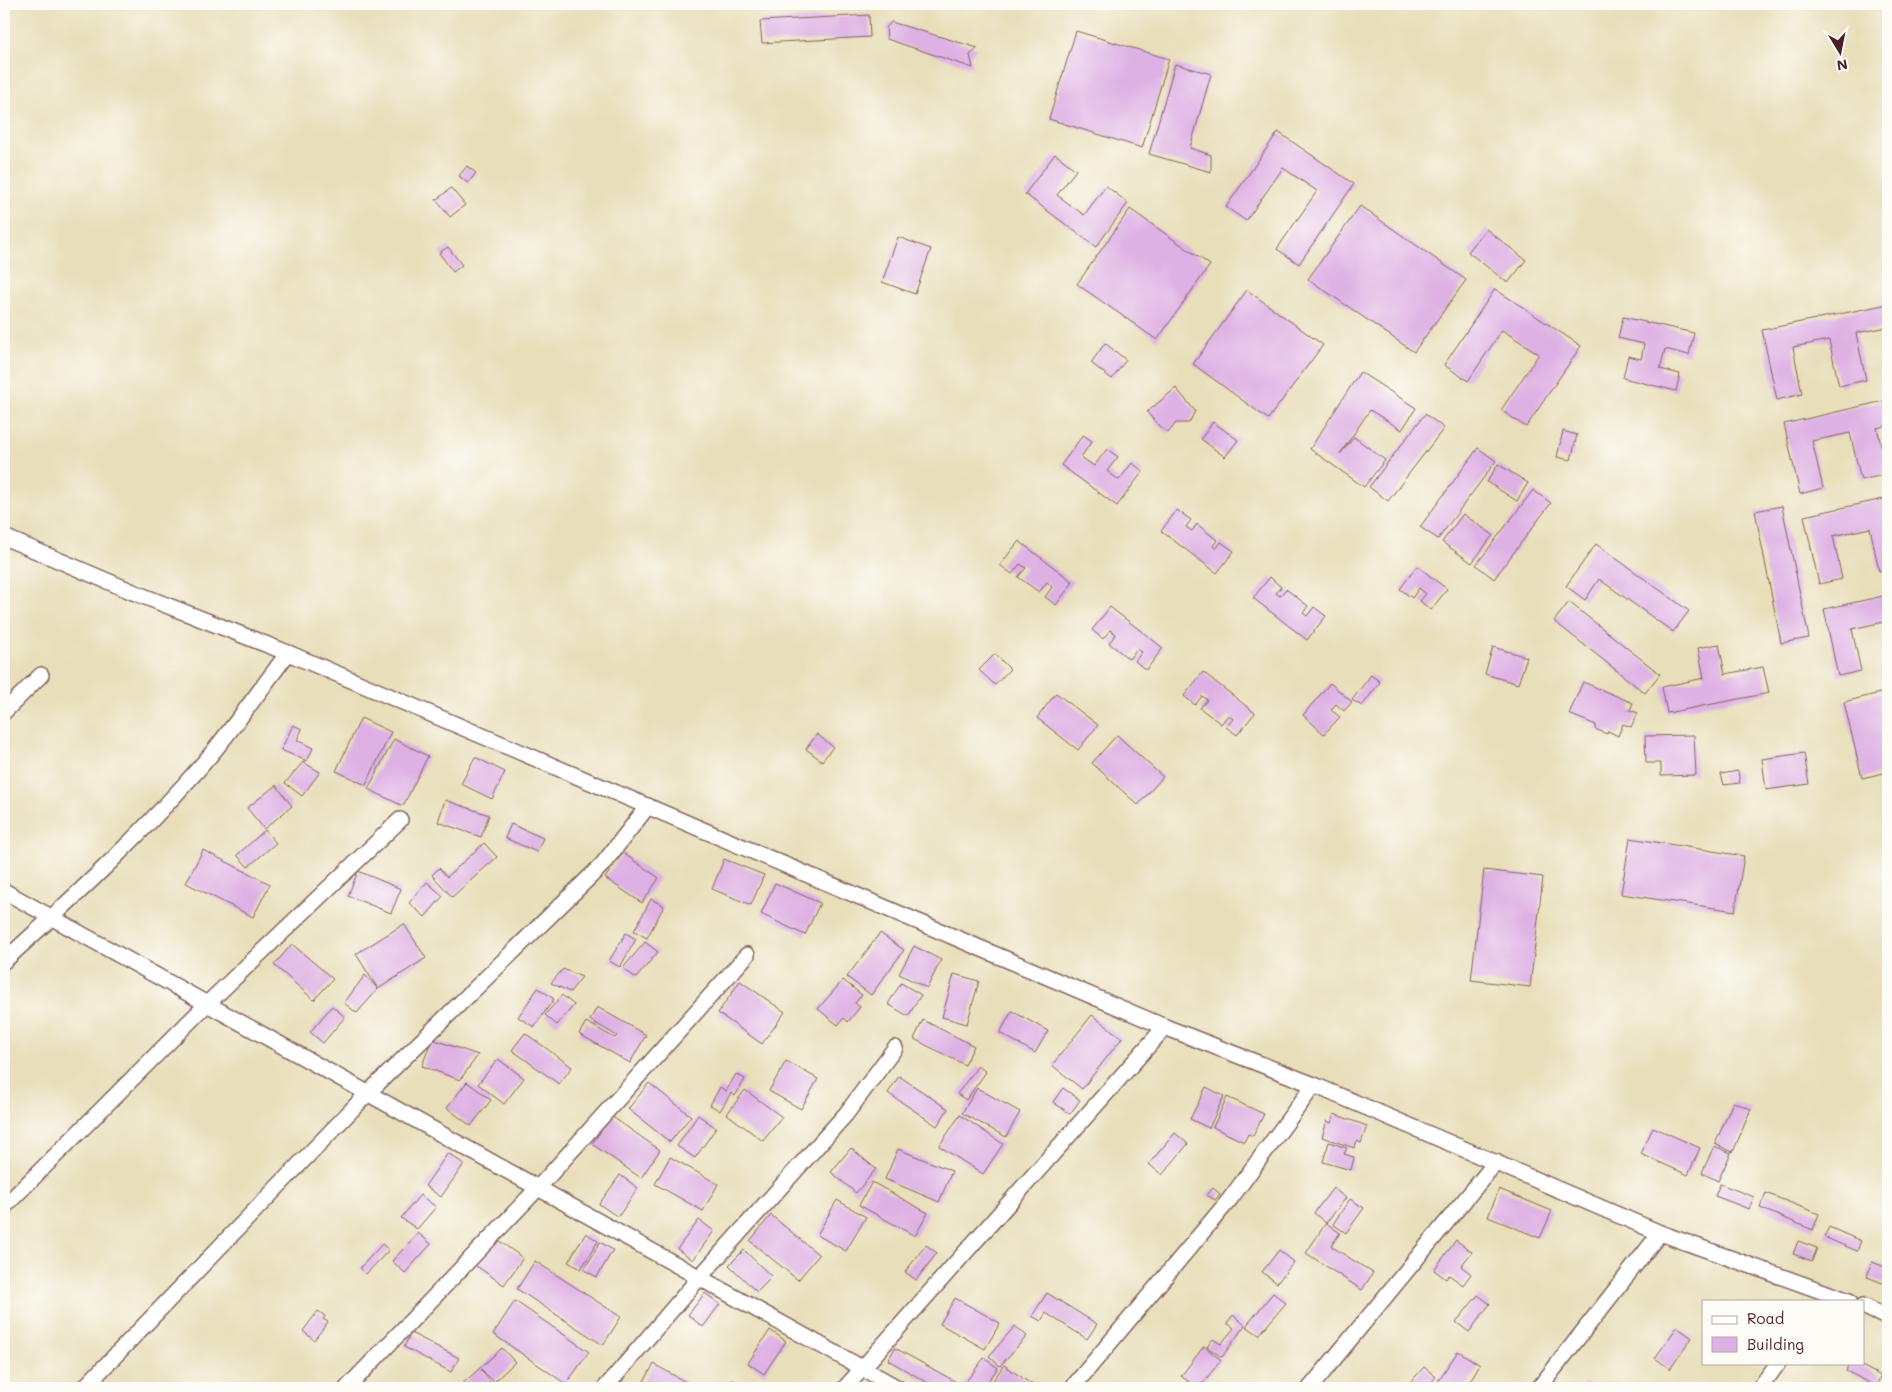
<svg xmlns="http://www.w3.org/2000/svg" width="1892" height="1392" font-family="Mali,sans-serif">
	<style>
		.building { fill: #deb1e4 }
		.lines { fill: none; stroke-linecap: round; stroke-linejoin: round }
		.minor-casing { stroke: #81625d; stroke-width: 18 }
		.minor { stroke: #fff; stroke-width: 15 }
	</style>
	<rect width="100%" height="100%" fill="#fdfcf7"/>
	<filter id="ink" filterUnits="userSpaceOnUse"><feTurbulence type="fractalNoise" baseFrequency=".02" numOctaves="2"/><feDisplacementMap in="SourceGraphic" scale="10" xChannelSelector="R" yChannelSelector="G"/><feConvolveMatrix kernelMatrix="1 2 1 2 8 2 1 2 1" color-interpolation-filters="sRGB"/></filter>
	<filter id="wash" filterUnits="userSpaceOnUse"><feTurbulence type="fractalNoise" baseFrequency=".0096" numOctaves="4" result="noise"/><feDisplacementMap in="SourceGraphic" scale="20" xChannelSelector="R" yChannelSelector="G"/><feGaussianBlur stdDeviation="1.12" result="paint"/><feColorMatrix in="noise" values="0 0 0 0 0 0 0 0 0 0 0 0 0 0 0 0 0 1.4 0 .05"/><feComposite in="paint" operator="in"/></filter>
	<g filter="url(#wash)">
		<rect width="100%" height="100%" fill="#e8deb9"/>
		<g id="blocks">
			<g class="building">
				<polygon points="869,15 870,37 762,43 760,21"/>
				<polygon points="891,22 978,48 970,55 973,68 887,39 886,28"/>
				<polygon points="1076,31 1169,59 1142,148 1049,119"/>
				<polygon points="1175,64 1211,74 1190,148 1211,155 1211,172 1149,154"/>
				<polygon points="1278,132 1354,184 1299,264 1277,249 1317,191 1283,168 1246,221 1226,207"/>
				<polygon points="1055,154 1076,170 1057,195 1084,215 1106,186 1128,203 1096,247 1025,194"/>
				<polygon points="467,166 476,173 468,183 459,176"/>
				<polygon points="451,188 465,205 450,217 436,200"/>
				<polygon points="1360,206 1466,280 1414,352 1308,279"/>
				<polygon points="1130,209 1210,265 1157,340 1077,284"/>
				<polygon points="1486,229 1526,260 1508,283 1468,252"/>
				<polygon points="898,237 931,249 915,294 882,282"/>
				<polygon points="448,247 462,265 453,272 439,253"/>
				<polygon points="1495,289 1581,346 1526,427 1501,410 1539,354 1502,330 1468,381 1444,365"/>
				<polygon points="1247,290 1323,345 1268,419 1193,364"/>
				<polygon points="1888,304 1888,327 1856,333 1866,380 1839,386 1829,340 1793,347 1802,394 1777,400 1762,330"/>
				<polygon points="1623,317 1694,333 1689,355 1665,349 1660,369 1680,374 1676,391 1623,378 1628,356 1641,359 1644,344 1618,338"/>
				<polygon points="1105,343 1126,360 1112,379 1091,363"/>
				<polygon points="1360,372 1416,408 1402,430 1370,410 1340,454 1354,437 1385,460 1364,487 1310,449"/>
				<polygon points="1176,388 1195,411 1189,423 1176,423 1168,433 1159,426 1147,412"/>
				<polygon points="1888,400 1888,425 1877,428 1888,474 1861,480 1850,433 1812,441 1823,488 1800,494 1784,424"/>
				<polygon points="1425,414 1444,428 1388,501 1369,487"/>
				<polygon points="1213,422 1238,440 1225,457 1201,439"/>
				<polygon points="1563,431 1577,435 1571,460 1557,457"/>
				<polygon points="1083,435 1092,441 1081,457 1094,466 1107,449 1118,457 1107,471 1119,480 1132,463 1143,471 1117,506 1061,465"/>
				<polygon points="1478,448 1496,461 1438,539 1420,527"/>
				<polygon points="1498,464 1528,483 1517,501 1487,482"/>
				<polygon points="1533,490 1551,503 1494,579 1476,565"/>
				<polygon points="1888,498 1888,569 1879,571 1870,528 1833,536 1842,579 1819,584 1804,516"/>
				<polygon points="1782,506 1809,638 1781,643 1755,511"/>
				<polygon points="1177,510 1191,520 1186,527 1192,531 1197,524 1217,540 1213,546 1216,549 1221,542 1234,551 1217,573 1161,531"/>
				<polygon points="1463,514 1493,535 1472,563 1442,542"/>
				<polygon points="1019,541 1073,582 1056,605 1045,597 1052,587 1047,582 1039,592 1018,577 1026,568 1020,564 1012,574 1000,565"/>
				<polygon points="1596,544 1689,611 1673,632 1599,579 1585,600 1566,586"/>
				<polygon points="1417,566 1447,589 1431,610 1420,601 1426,594 1419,588 1412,598 1400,589"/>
				<polygon points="1270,577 1281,587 1276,593 1280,596 1286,589 1308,606 1303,613 1307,616 1314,607 1326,616 1307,640 1253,598"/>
				<polygon points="1888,595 1888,621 1852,629 1861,671 1838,676 1824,609"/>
				<polygon points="1569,602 1660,674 1645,693 1554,621"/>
				<polygon points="1110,607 1163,648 1146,670 1135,661 1142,652 1137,649 1129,659 1109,643 1116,634 1110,630 1103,639 1092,630"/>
				<polygon points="1719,644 1725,674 1763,667 1769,693 1667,713 1662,687 1704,678 1698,648"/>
				<polygon points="1493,647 1527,657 1518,684 1485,674"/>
				<polygon points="995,654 1010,669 995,685 979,670"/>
				<polygon points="1203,672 1255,713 1237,735 1226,727 1233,719 1228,715 1221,724 1200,708 1207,700 1202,696 1195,705 1184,696"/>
				<polygon points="1371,675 1380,682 1362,706 1352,700"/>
				<polygon points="1583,682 1633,703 1630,710 1638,713 1631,727 1623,724 1618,736 1608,731 1607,734 1595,729 1596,725 1569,714"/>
				<polygon points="1330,683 1352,702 1344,711 1336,704 1331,710 1340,717 1324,734 1303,715"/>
				<polygon points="1888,691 1888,772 1862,778 1844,702"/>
				<polygon points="1056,693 1098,725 1078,750 1037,718"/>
				<polygon points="361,718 391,732 366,785 336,771"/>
				<polygon points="293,725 302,729 297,740 313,748 307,761 281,750"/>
				<polygon points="817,734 833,747 822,761 806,749"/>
				<polygon points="1117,735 1163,777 1138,805 1092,763"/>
				<polygon points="1694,735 1696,775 1661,776 1661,763 1646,763 1645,736"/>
				<polygon points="394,739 428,756 403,806 368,789"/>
				<polygon points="1804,753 1809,784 1766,790 1762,759"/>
				<polygon points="475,757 505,772 492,799 461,784"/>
				<polygon points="303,762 320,772 302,796 285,783"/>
				<polygon points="1738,771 1740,783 1724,785 1721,774"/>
				<polygon points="276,785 292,806 264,829 247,808"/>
				<polygon points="445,800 489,815 481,837 438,822"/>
				<polygon points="511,824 543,838 537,852 505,838"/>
				<polygon points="265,830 276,843 248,867 237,855"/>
				<polygon points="1630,838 1744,856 1735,911 1621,894"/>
				<polygon points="484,843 497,857 452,897 432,875 439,868 447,877"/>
				<polygon points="203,850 270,884 253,917 186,883"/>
				<polygon points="623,853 659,878 642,903 605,878"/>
				<polygon points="724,859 764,875 751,905 712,889"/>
				<polygon points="1484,870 1543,877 1530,987 1471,980"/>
				<polygon points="358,871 401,889 391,913 348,896"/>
				<polygon points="427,882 443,896 425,917 409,903"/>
				<polygon points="775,883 820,903 805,935 761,914"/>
				<polygon points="651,899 664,906 647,938 634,931"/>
				<polygon points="404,924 426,958 378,989 357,1013 344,1003 365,975 378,989 356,954"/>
				<polygon points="626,933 636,939 620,967 609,961"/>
				<polygon points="880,933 904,950 871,995 847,977"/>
				<polygon points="645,942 658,952 636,978 623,968"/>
				<polygon points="292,944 333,979 314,1000 274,965"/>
				<polygon points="914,946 941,960 927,988 899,974"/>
				<polygon points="563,969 582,977 570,992 551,983"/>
				<polygon points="954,974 979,981 967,1024 942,1017"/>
				<polygon points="843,980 862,995 855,1003 860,1007 848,1022 844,1018 838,1025 818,1009"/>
				<polygon points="740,981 785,1012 762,1044 718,1013"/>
				<polygon points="901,983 921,995 908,1016 888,1004"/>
				<polygon points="538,988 554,999 534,1027 518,1017"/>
				<polygon points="562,995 574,1005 557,1025 545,1015"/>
				<polygon points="332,1006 345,1017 323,1043 310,1032"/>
				<polygon points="597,1007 646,1035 630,1063 579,1034 586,1022 615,1038 617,1036 590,1020"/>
				<polygon points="1012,1011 1048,1031 1035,1053 1000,1033"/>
				<polygon points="1092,1015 1122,1038 1082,1089 1052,1065"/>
				<polygon points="923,1020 974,1046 965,1065 914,1039"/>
				<polygon points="525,1033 572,1067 559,1084 512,1050"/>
				<polygon points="432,1039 478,1055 460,1080 422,1066"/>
				<polygon points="498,1059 524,1078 504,1104 478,1084"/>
				<polygon points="786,1061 818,1079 801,1109 769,1091"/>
				<polygon points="978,1066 986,1072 966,1100 957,1094"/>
				<polygon points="736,1074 745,1079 735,1096 731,1093 720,1111 710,1105 720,1087 726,1091"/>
				<polygon points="899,1076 948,1109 937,1126 888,1093"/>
				<polygon points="467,1082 491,1100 471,1126 447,1108"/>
				<polygon points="649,1083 691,1116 670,1142 628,1109"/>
				<polygon points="1206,1087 1224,1096 1209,1128 1190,1119"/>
				<polygon points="977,1088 1020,1112 1006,1137 962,1113"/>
				<polygon points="1063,1088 1080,1100 1070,1114 1053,1102"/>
				<polygon points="745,1090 782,1117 763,1141 727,1114"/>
				<polygon points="1227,1097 1264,1114 1253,1136 1248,1134 1244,1142 1213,1127"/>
				<polygon points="1733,1102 1751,1109 1733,1152 1715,1144"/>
				<polygon points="1334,1114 1367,1126 1361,1143 1357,1141 1354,1148 1322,1137 1327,1121 1331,1123"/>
				<polygon points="698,1115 716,1128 695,1158 677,1146"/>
				<polygon points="960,1115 1003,1144 983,1174 939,1146"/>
				<polygon points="611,1116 660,1150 641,1178 592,1144"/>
				<polygon points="1653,1127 1700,1148 1688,1175 1641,1154"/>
				<polygon points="1175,1133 1188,1144 1162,1175 1149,1164"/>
				<polygon points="1329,1142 1347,1148 1344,1154 1354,1157 1351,1170 1323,1162"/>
				<polygon points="1714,1146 1731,1153 1718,1181 1702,1173"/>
				<polygon points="851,1148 876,1169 856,1193 831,1172"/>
				<polygon points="898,1149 952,1171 939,1202 885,1179"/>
				<polygon points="448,1153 464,1164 441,1197 425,1186"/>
				<polygon points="670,1157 718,1184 703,1211 655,1184"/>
				<polygon points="620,1175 638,1188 618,1217 599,1204"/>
				<polygon points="872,1182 928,1213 915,1236 859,1205"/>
				<polygon points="1720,1184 1754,1197 1749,1209 1715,1196"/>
				<polygon points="1213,1188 1220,1194 1215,1200 1207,1195"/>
				<polygon points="1333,1188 1346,1198 1326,1223 1314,1213"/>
				<polygon points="1499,1189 1552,1211 1540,1238 1488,1217"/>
				<polygon points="1766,1193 1819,1214 1813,1230 1760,1208"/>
				<polygon points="420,1195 436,1207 417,1229 401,1218"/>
				<polygon points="1350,1199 1364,1208 1346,1233 1333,1224"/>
				<polygon points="837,1200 866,1217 846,1251 817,1235"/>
				<polygon points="771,1215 819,1255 798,1280 750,1241"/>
				<polygon points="699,1220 714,1231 693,1260 677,1249"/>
				<polygon points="1326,1223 1340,1233 1331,1246 1373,1273 1362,1290 1306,1253"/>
				<polygon points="1829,1227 1861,1241 1857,1251 1824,1237"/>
				<polygon points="418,1233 431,1244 405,1273 392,1261"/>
				<polygon points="586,1233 598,1241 581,1269 568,1262"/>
				<polygon points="495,1238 523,1258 504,1285 475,1265"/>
				<polygon points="1456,1240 1472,1252 1461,1266 1471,1274 1463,1285 1449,1275 1446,1279 1434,1270"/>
				<polygon points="1798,1241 1817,1248 1812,1261 1793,1254"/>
				<polygon points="600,1242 613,1250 597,1277 584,1270"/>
				<polygon points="382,1244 389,1250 366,1274 360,1268"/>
				<polygon points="926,1245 937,1253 916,1280 905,1272"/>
				<polygon points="744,1250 772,1277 757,1292 729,1265"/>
				<polygon points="1279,1250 1294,1262 1277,1283 1262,1272"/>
				<polygon points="535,1261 621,1317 603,1345 517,1289"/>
				<polygon points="1872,1262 1888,1268 1888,1285 1867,1277"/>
				<polygon points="705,1293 720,1304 703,1327 688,1315"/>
				<polygon points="1047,1293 1097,1324 1087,1339 1046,1313 1041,1321 1032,1316"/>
				<polygon points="1273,1293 1286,1303 1259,1335 1246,1326"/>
				<polygon points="1478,1295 1490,1304 1469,1332 1456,1322"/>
				<polygon points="955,1298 1000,1323 985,1349 940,1324"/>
				<polygon points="515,1301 589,1352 566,1384 493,1334"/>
				<polygon points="318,1311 325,1316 323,1319 328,1322 314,1340 303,1331"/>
				<polygon points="1233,1315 1245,1325 1222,1357 1207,1347 1213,1339 1221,1344 1234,1328 1227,1323"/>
				<polygon points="1015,1326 1027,1336 1000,1366 989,1356"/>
				<polygon points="1677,1327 1692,1338 1670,1369 1655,1358"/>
				<polygon points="770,1330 786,1341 764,1374 748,1363"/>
				<polygon points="411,1333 459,1358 451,1372 404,1347"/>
				<polygon points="1204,1346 1221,1360 1199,1388 1197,1388 1181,1376"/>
				<polygon points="502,1348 515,1362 494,1382 481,1369 492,1385 488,1388 458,1388"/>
				<polygon points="895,1348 958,1383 955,1388 937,1388 888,1360"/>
				<polygon points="1458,1351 1480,1365 1465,1388 1436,1388 1434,1387"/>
				<polygon points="984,1358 998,1368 983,1388 961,1388"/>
				<polygon points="1849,1363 1856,1363 1881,1376 1876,1386 1846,1371"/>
				<polygon points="654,1364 696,1388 640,1388"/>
				<polygon points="1004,1365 1037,1388 988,1388"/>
				<polygon points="1424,1367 1436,1377 1426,1388 1405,1388"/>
				<polygon points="732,1380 742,1388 725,1388"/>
				<polygon points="1585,1382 1596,1388 1581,1388"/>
			</g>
		</g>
	</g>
	<g filter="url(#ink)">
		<use href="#blocks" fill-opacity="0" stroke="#81625d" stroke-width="1"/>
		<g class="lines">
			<defs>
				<g id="minor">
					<polyline points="4,537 133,592 288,653 1165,1027 1314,1085 1660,1233 1849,1301"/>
					<polyline points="4,712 41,675"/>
					<polyline points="4,891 898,1388"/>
					<path d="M4,961C77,895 149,828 213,752C239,720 263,686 288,653"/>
					<polyline points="4,1207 207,1004 400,820"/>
					<polyline points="1863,1306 1888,1318"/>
					<polyline points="84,1388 368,1093 602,865 648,806"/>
					<polyline points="347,1388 538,1188 747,955"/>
					<polyline points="605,1388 699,1278 846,1114 895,1048"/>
					<polyline points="845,1388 1165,1027"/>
					<polyline points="1072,1388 1230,1199 1314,1085"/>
					<polyline points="1310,1388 1496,1162"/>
					<polyline points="1539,1388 1660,1233"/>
					<polyline points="1760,1388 1778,1363"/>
				</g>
			</defs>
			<use href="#minor" class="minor-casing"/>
			<use href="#minor" class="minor"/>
		</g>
	</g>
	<rect width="1892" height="1392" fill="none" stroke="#fdfcf7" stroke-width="20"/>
	<rect x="1702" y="1300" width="162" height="65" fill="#fdfcf7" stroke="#b5a4a5"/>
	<rect x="1712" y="1316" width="25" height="8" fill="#ffffff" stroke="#b5a4a5"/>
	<text x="1747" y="1324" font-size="15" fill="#4a1f2b">Road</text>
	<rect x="1712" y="1337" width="25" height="15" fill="#deb1e4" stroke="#b5a4a5"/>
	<text x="1747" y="1350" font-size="15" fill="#4a1f2b">Building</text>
	<g transform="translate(1840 52) rotate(170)" stroke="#fdfcf7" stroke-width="4" paint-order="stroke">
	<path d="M0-4L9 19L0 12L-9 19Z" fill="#4a1f2b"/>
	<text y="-8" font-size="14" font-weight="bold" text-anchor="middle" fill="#4a1f2b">N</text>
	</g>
</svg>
